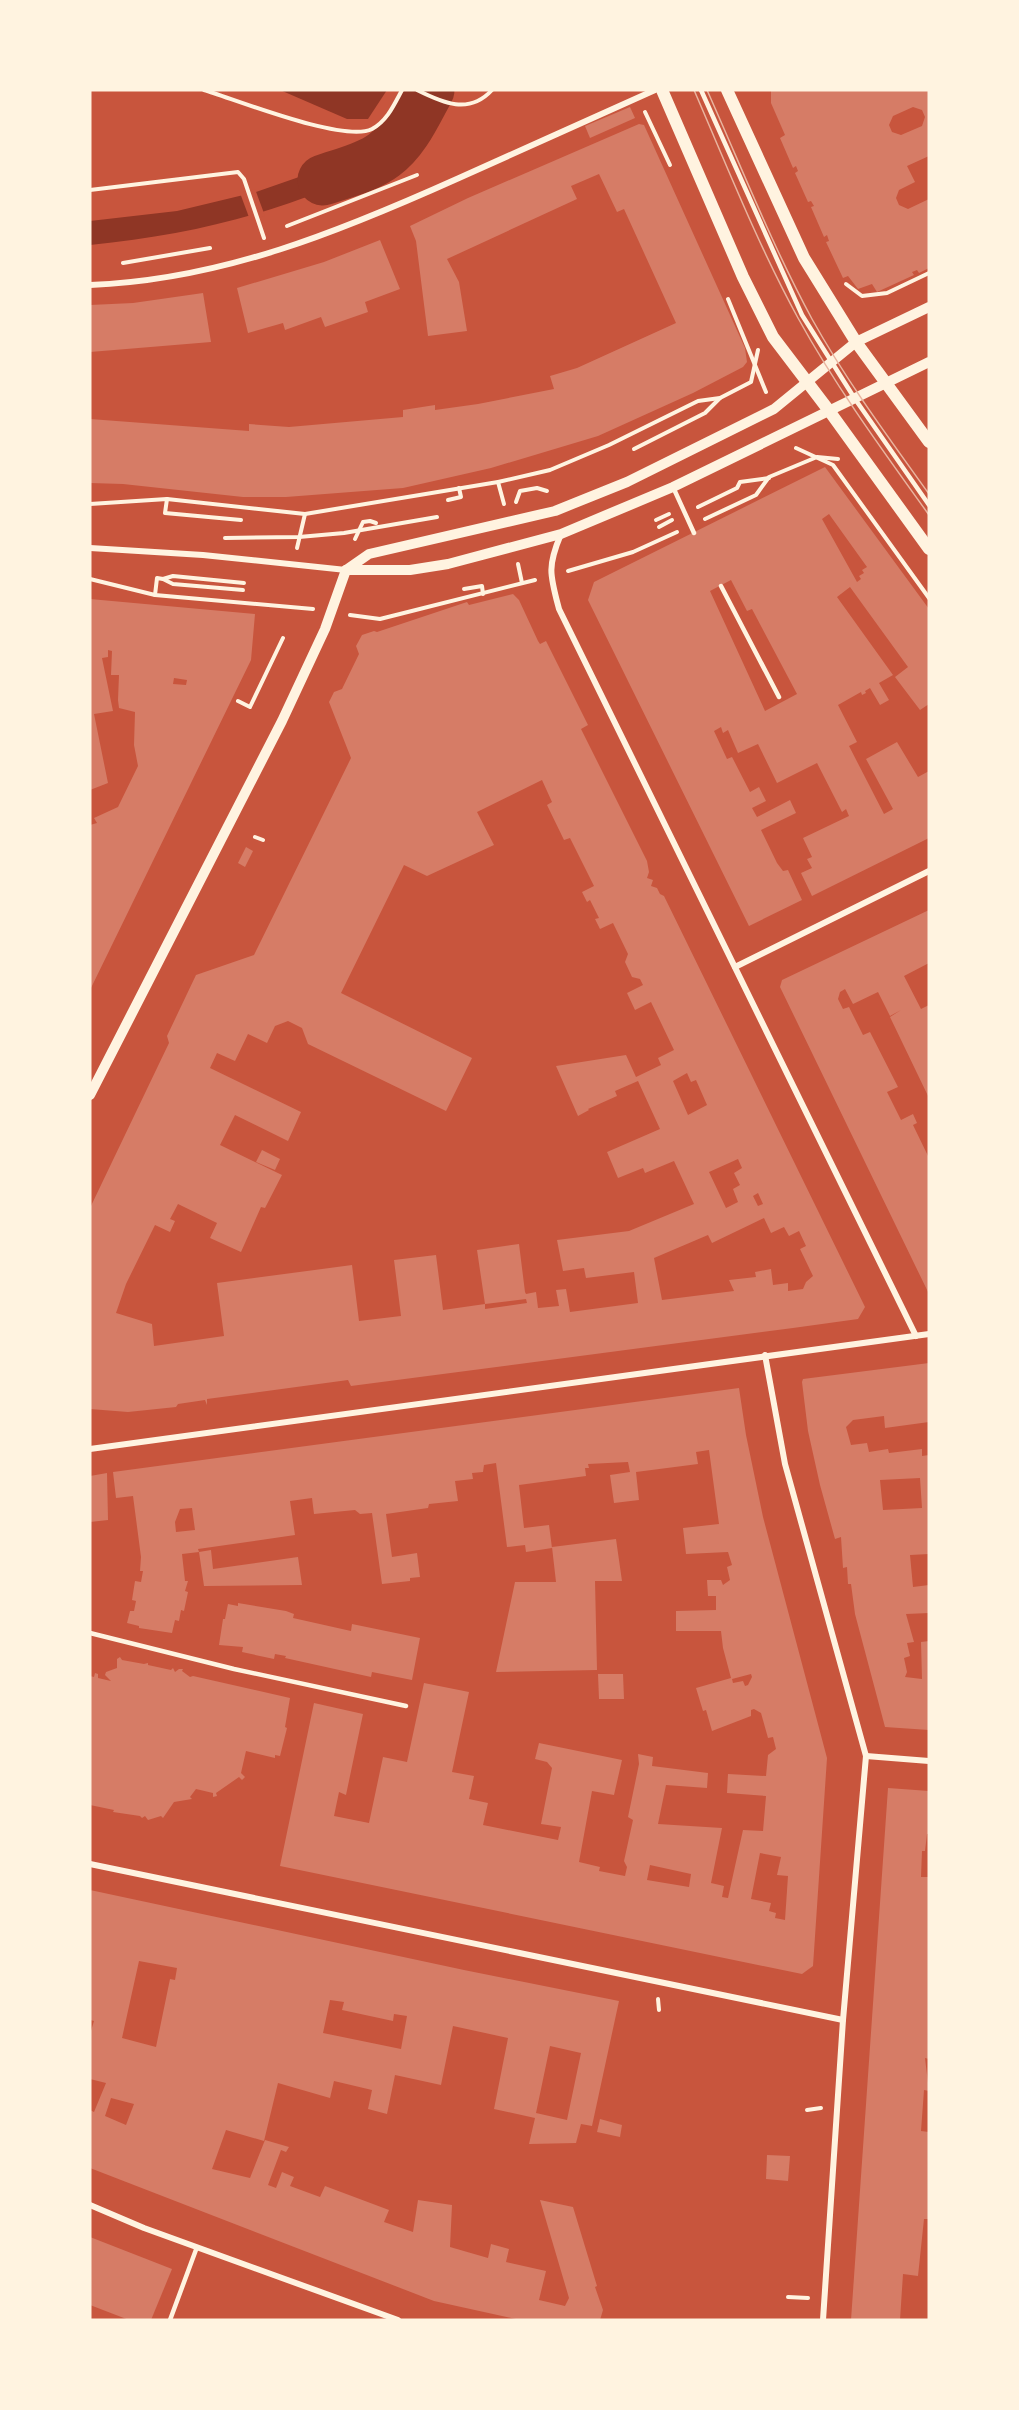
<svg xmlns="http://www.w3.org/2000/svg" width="1019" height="2410" font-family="Rubik,sans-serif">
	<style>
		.water { fill: #8f3625 }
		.pier { fill: #c8553d }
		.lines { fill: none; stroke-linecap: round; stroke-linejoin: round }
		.river { stroke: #8f3625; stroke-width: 51 }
		.building { fill: #d67c66; fill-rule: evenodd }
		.path { stroke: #fff3e0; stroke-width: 4 }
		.service { stroke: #fff3e0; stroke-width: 4.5 }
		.minor { stroke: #fff3e0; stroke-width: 6 }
		.tertiary { stroke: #fff3e0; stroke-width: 10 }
		.secondary { stroke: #fff3e0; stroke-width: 12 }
		.tram { stroke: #e9b49f; stroke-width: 1.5 }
	</style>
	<rect width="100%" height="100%" fill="#c8553d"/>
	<g class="water">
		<polygon points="280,90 387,90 368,119 347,119"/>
		<path d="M402,151L394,159C294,209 201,234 90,245V221L177,211L256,192L299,177L337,160L380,152Z"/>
	</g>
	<polygon class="pier" points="255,189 265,216 250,220 240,193"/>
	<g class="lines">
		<path class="river" d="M323,180C343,173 367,168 384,155C405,140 417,111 429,90"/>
	</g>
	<g class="building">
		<path d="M771,90H929V156L907,166L915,182L899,190L896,198L899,205L908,209L929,199V268L919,273L917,270L912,272L914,275L877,292L872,284L858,289L848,276L843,278L826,242L829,241L827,235L824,237L811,207L814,206L811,201L808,202L795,173L798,171L796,166L793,168L780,138L785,135L771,103ZM913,107L922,110L925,117L922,126L901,135L892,132L889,125L893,116Z"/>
		<polygon points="630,107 635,118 590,138 585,126"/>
		<polygon points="639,124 644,125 745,348 747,362 743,367 693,393 598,436 491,468 403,488 286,497 243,497 123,484 90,483 90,419 249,431 249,424 289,427 403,417 403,410 435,405 435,410 478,404 554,389 550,376 577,368 676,323 624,209 617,212 599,174 571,186 577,199 447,259 459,282 467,331 428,336 416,241 410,226 468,198"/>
		<polygon points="380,240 400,289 365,302 368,312 325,327 321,317 285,330 283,323 248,333 237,288 324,262"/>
		<polygon points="203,293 211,342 90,352 90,305 133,303"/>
		<path d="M825,467L929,609V704L920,710L895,677L908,667L850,587L837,597L893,675L879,683L889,700L880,705L870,688L865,691L866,693L862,695L861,692L838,705L857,742L849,746L884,814L893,809L866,759L897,742L918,777L929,771V838L812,896L801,873L812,868L807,859L812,857L803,838L849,816L846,809L842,812L817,763L777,783L758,744L738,753L728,730L723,733L721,727L714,731L727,759L732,757L750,792L759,787L766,801L752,808L757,817L790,800L796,813L761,830L777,863L783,871L788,870L802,900L749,926L588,600L594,582ZM829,514L867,567L862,570L864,573L859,576L861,579L857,582L822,519ZM731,580L747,611L752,609L797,694L765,711L710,591Z"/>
		<path d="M513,594L519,600L538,641L540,644L546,641L588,725L581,729L647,861L649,872L647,878L653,880L651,886L657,888L660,894L664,896L865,1307L858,1319L793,1328L351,1386L348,1380L207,1399V1405L205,1400L178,1404L176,1407L128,1412L90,1409V1208L169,1043L167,1036L196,975L254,955L351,758L329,702L334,692L342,689L359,654L356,646L362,635L374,631L377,632L467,602L469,605ZM542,780L552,802L547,805L564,840L570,838L594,886L582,892L587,902L590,900L599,918L595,919L600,929L613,923L628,954L625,962L632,977L640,979L643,985L627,993L635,1010L651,1002L674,1050L658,1058L661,1065L636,1077L626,1055L556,1066L578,1116L589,1110L588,1109L617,1096L615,1091L638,1081L660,1129L607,1152L618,1178L643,1168L645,1173L674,1161L694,1204L629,1231L557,1240L563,1271L584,1268L586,1278L634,1272L638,1303L570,1312L566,1289L556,1290L559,1306L538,1308L536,1292L526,1294L525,1292L519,1244L477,1250L485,1304L443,1310L436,1255L394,1260L401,1316L359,1321L352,1265L217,1283L224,1336L154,1346L152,1324L116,1313L126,1284L155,1225L170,1232L175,1221L170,1219L178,1204L217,1223L210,1238L241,1252L261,1207L265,1208L282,1175L220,1145L235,1115L288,1141L301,1112L210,1068L217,1053L235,1061L248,1034L267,1043L275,1026L288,1021L302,1028L308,1044L446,1111L472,1058L341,993L404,865L427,876L494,845L477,812ZM687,1073L691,1082L696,1080L707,1105L688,1115L673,1081ZM738,1159L742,1168L734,1173L740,1185L733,1189L738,1202L726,1208L709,1172ZM758,1193L763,1204L758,1206L753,1196ZM764,1218L771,1233L784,1227L789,1236L799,1231L806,1246L800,1249L813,1276L806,1282L803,1289L788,1291V1283L773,1285L771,1269L755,1272L756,1277L729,1280L734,1291L662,1300L654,1258L708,1235L712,1243ZM526,1299L527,1303L485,1309V1304Z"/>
		<path d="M90,599L255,614L251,660L90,990V825L97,823L94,818L118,807L138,766L134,745L135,712L119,708L118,700L119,675H111L112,651L108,650V657L102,658L113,711L94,714L108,783L90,790ZM174,678L187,680L186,685L173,684Z"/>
		<polygon points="246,847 253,851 245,867 238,863"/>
		<polygon points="929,910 929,963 904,976 921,1009 929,1005 929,1098 890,1017 901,1010 890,1016 878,992 853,1004 845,989 840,992 838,999 843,1009 849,1007 863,1035 870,1032 898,1087 887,1092 901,1120 913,1114 917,1123 913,1125 929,1158 929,1294 780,987 782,980"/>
		<polygon points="262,1150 280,1159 275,1170 256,1162"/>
		<path d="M929,1363V1422L885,1428L884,1416L853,1420L846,1427L851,1445L867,1443L869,1452L888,1449L889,1453L922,1449V1456L929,1455V1554L910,1555L913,1587L929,1585V1613L906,1614L914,1642L907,1643L910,1656L904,1658L907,1672L905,1677L922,1679L921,1642L929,1641V1730L885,1727L855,1614L851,1584H848L847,1567L843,1568L841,1537L835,1539L820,1485L808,1431L802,1382L803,1379ZM920,1478L922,1508L883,1510L880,1480Z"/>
		<path d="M739,1388L746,1435L763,1517L827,1758L813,1966L802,1974L280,1866L314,1703L363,1714L346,1795L339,1792L334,1816L369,1823L383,1757L407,1762L424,1683L469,1692L452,1772L474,1776L469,1799L488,1803L483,1825L558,1840L561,1827L541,1824L552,1768L547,1762L535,1759L539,1743L622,1760L614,1795L592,1791L579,1862L600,1867L599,1871L625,1876L627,1867L624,1861L633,1820L628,1817L639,1764L638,1754L653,1757L652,1766L708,1773L707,1788L666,1785L658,1824L722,1828L711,1883L724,1886L722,1897L728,1898L743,1830L763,1831L766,1796L727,1793L728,1774L766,1776L768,1755L776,1749L773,1737L768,1738L761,1713L754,1709L751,1710V1716L712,1731L706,1710L703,1711L696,1688L731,1678L723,1648L721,1631H676V1611L716,1610V1596H708L707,1580H721L723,1585L730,1580L727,1567L732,1565L728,1552L686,1554L683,1528L719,1524L709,1450L696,1452L698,1464L636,1472L639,1500L614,1503L610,1475L630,1472L628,1462L588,1464L589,1468H585L586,1476L519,1485L524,1528L549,1525L552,1548L526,1552L525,1545L507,1547L496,1463L484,1465L483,1472L472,1473L473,1479L455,1481L458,1501L429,1504L428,1508L386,1514L392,1557L417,1553L420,1577L410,1578V1581L382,1584L372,1513L360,1514L355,1510L314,1514L312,1498L290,1501L295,1535L198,1549L199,1552L182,1554L185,1581H188L185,1591L188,1592L184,1611L181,1610L179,1621L175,1620L172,1633L139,1628V1626L127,1623L130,1611H134L136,1601L132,1600L135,1581L141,1582L143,1571H140L141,1557L133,1496L116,1498L113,1472ZM192,1508L195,1530L176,1532L175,1522L180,1509ZM751,1674L752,1677L748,1685L745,1686L743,1681L733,1683L732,1679ZM760,1853L781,1857L777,1875L788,1876L785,1920L775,1918L776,1913L769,1911L771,1903L751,1899ZM650,1865L691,1874L689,1887L647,1880Z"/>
		<polygon points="107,1473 108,1520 90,1522 90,1476"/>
		<polygon points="616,1539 622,1581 595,1581 597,1670 496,1672 515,1582 556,1582 552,1547"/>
		<polygon points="211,1550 213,1569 298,1557 302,1585 204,1586 199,1552"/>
		<polygon points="238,1603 286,1611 294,1614 293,1618 351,1631 352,1624 420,1638 412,1680 372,1672 371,1677 285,1658 286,1656 275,1654 274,1659 242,1652 243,1647 219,1645 223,1619 225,1619 228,1604 238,1606"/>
		<polygon points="120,1657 122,1660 144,1664 148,1663 148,1665 171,1670 173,1668 175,1672 179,1669 183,1669 182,1671 190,1677 193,1676 290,1698 285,1727 287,1728 280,1756 275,1755 275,1758 246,1751 241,1773 245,1777 242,1780 239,1777 216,1793 217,1796 213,1797 213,1793 196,1789 190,1797 192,1799 174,1802 163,1818 161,1816 148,1820 145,1816 142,1818 140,1816 113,1812 114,1810 90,1805 90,1676 94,1677 95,1673 98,1674 98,1678 111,1681 105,1675 106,1672 117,1668 117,1659"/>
		<polygon points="598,1674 623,1674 624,1699 599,1699"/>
		<polygon points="888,1788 929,1791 929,1834 927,1834 925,1851 922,1851 921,1877 929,1877 929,2059 925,2058 929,2091 924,2090 921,2131 929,2132 929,2212 928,2219 924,2219 918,2276 903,2274 900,2320 851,2320"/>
		<path d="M90,1890L464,1970L619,2001L592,2126L581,2124L576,2143L529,2144L535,2118L494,2109L508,2038L453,2026L441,2085L395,2075L387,2114L368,2109L372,2090L334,2081L330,2098L278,2083L264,2141L226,2130L212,2169L250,2178L265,2140L289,2147L286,2152L281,2150L268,2185L276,2188L282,2172L294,2177L290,2186L320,2197L325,2186L389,2210L384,2222L413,2232L418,2200L452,2205L450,2247L488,2258L491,2244L509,2249L506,2262L546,2271L539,2300L565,2306L569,2298L540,2200L573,2207L597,2286L595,2287L603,2310L600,2320H520L434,2301L90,2168V2110L94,2112L106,2083L90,2079V2034L94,2021L90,2020ZM139,1961L177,1968L175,1980L170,1979L156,2047L122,2038ZM330,2000L344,2002L342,2010L393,2021L394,2014L407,2016L401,2049L323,2033ZM550,2046L581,2053L567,2120L536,2113ZM111,2098L134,2104L126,2125L105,2116Z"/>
		<polygon points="600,2119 622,2125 620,2137 597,2132"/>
		<polygon points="767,2155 790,2156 788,2181 766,2179"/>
		<polygon points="90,2237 172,2269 151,2320 129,2320 90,2305"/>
	</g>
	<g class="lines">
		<g class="path">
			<path d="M204,90C237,100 344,143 372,129C387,121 394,105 402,90"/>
			<path d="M417,90C443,103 469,115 492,90"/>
			<polyline points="645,112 670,165"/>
			<polyline points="90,190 238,172 244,179 264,238"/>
			<polyline points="287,226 417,175"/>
			<polyline points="123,263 210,248"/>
			<polyline points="846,284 862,296 887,293 929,273"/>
			<polyline points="728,299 766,392"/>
			<polyline points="796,448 833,465 929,598"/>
			<polyline points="634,449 705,413 720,398"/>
			<polyline points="498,482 504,504"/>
			<polyline points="167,499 165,513 241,520"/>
			<polyline points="448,500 461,497 459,488"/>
			<polyline points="516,502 520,491 537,488 547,491"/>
			<polyline points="90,504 167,499 305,514 498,482 550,470 609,445 698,401 720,398 751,382 758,350"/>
			<polyline points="698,507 737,488 740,482 769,478"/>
			<polyline points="705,519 756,495 769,477 817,457 838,459"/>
			<polyline points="656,520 669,514"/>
			<polyline points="659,527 672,520"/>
			<polyline points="225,538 299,537 344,533 437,517"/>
			<polyline points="355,539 363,522 370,521 376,523"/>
			<polyline points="297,548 305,514"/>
			<polyline points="518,564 522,583"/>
			<polyline points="568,571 633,552 677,532"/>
			<polyline points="90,579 155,595 313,609"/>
			<polyline points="464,589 482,586 483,594"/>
			<polyline points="243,590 173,584 163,579 173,576 244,583"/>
			<polyline points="155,595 157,578 163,579"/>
			<polyline points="350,615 380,619 535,580"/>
			<polyline points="238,701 250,707 283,638"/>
			<polyline points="255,837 263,840"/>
			<polyline points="658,1999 659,2010"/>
			<polyline points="807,2110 821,2108"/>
			<polyline points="788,2297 808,2298"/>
		</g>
		<g class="service">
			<polyline points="701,90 802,315 855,399 929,505"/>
			<polyline points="673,487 694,533"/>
			<polyline points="721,586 779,697"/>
			<polyline points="90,1633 234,1669 406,1706"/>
			<polyline points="170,2320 197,2247"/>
		</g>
		<g class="minor">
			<path d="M90,285C222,280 341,231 459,178C525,149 589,119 655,90"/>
			<path d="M561,534C547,567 550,575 559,609L916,1336"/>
			<polyline points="90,548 203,555 346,570"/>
			<polyline points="735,967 929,871"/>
			<polyline points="765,1355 785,1464 866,1756 843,2020 823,2320"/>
			<polyline points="90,1449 929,1334"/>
			<polyline points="866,1756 929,1761"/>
			<polyline points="90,1864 843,2020"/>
			<polyline points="90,2205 144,2228 398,2320"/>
		</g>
		<g class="tertiary">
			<polyline points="346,570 369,554 555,511 627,482 774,409 856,342 929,307"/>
			<polyline points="346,570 410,570 448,564 561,534 673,487 929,362"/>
			<polyline points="90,1095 282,721 325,629 346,570"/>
		</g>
		<g class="secondary">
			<polyline points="662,90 743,277 773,337 830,412 929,549"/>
			<polyline points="727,90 804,258 856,342 929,442"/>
		</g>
		<g class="tram">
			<path d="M694,90C727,166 758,245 798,318C836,387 883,451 929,515"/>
			<path d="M707,90C741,166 772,245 812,319C846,380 888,437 929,494"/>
		</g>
	</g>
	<rect width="1019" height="2410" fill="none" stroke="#fff3e0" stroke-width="183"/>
</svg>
